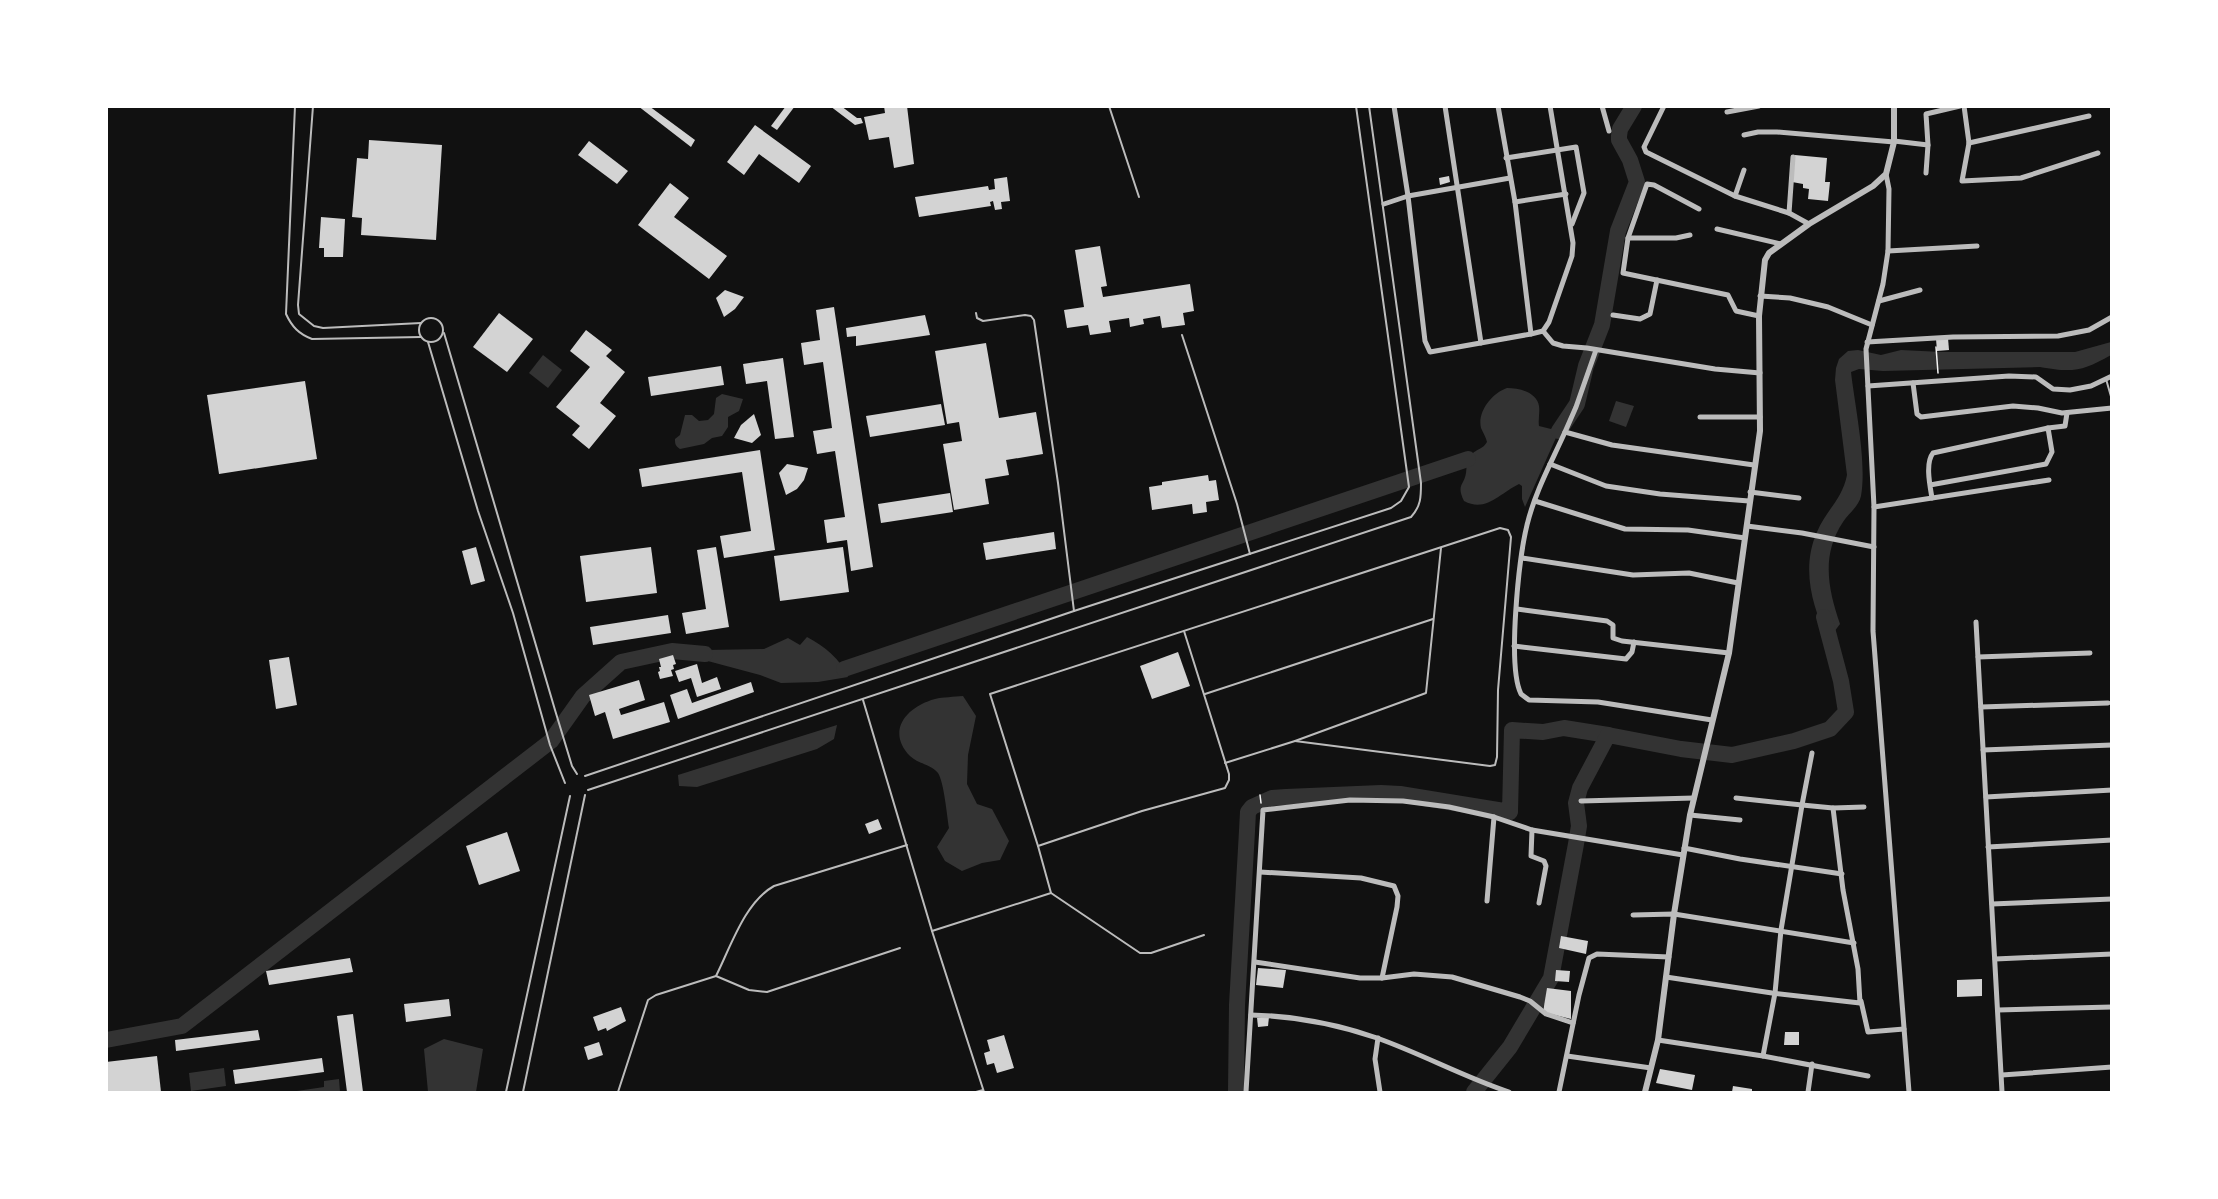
<svg xmlns="http://www.w3.org/2000/svg" width="2218" height="1199" font-family="Arial,sans-serif">
	<style>
		.water { fill: #333 }
		.lines { fill: none; stroke-linecap: round; stroke-linejoin: round }
		.river { stroke: #333; stroke-width: 16 }
		.building { fill: #d3d3d3 }
		.path { stroke: #f5f5f5; stroke-width: 1.5 }
		.service { stroke: #bcbcbc; stroke-width: 2 }
		.minor { stroke: #bcbcbc; stroke-width: 5 }
		.tertiary { stroke: #bcbcbc; stroke-width: 6 }
	</style>
	<rect width="100%" height="100%" fill="#111"/>
	<g class="water">
		<path d="M2111,342V355C2083,371 2073,373 2040,367L1883,371L1859,369L1851,372C1855,407 1867,462 1861,496C1859,506 1849,513 1843,522C1821,555 1828,589 1840,624L1828,640C1812,606 1801,568 1817,532C1826,510 1842,500 1847,475L1835,380L1836,368L1839,359L1848,351L1858,350L1881,355L1901,350L1942,352H2075Z"/>
		<polygon points="543,355 562,370 548,388 529,373"/>
		<path d="M1507,388C1519,388 1537,392 1539,406C1540,413 1538,419 1539,426L1559,431L1525,507L1522,499V486L1519,484C1500,493 1486,513 1464,501C1456,484 1464,486 1466,473C1467,466 1466,459 1472,454C1477,449 1483,449 1487,442C1486,437 1483,433 1481,428C1477,412 1492,393 1507,388Z"/>
		<path d="M722,394L743,399L739,411L728,417V427L722,436L712,438L704,444L680,449C675,446 675,443 675,439L680,435L685,415H692L699,421L708,420L714,414L716,398Z"/>
		<polygon points="1616,401 1634,406 1626,427 1609,421"/>
		<path d="M807,637C825,647 840,658 848,677L818,682L781,683L760,675L704,660L706,650L764,649L788,638L800,645Z"/>
		<path d="M963,696L976,716L968,755L967,784L977,804L992,809L1009,841L1000,860L982,863L962,871L945,861L937,847L949,828C947,816 944,782 938,773C931,764 918,764 910,756C886,731 906,707 935,699C943,697 954,697 963,696Z"/>
		<polygon points="837,725 834,739 817,749 697,787 679,786 678,775"/>
		<polygon points="444,1039 483,1049 476,1092 428,1092 424,1049"/>
		<polygon points="224,1068 226,1086 191,1091 189,1073"/>
		<polygon points="339,1079 340,1092 290,1092 324,1087 324,1081"/>
	</g>
	<g class="lines">
		<g class="river">
			<polyline points="1559,431 1577,404 1586,366 1602,325 1618,231 1637,182 1630,160 1619,140 1619,136 1620,129 1634,106"/>
			<polyline points="844,669 1468,459"/>
			<polyline points="106,1040 182,1026 551,741 583,696 621,662 672,651 705,654"/>
			<polyline points="1236,1092 1237,1005 1247,831 1248,812 1252,807 1272,798 1286,797 1381,793 1400,794 1510,812 1512,730 1543,732 1564,728 1608,735"/>
			<polyline points="1474,1092 1510,1047 1551,978 1576,844 1579,826 1576,803 1580,788 1608,735 1681,749 1732,755 1794,741 1830,729 1846,712 1841,681 1824,617"/>
		</g>
	</g>
	<g class="building">
		<polygon points="638,106 649,106 695,140 691,147"/>
		<polygon points="786,106 795,106 777,130 771,126"/>
		<polygon points="830,106 841,106 857,118 861,118 863,123 855,125"/>
		<polygon points="884,106 907,106 914,164 894,168 889,137 869,140 864,117 885,113"/>
		<polygon points="755,125 811,166 799,183 759,154 744,175 727,162"/>
		<polygon points="369,140 442,145 436,240 361,235 362,218 352,217 357,158 368,159"/>
		<polygon points="589,141 628,171 617,184 578,155"/>
		<polygon points="1795,155 1827,158 1825,182 1830,182 1828,201 1808,199 1809,189 1803,188 1803,184 1792,182"/>
		<polygon points="1449,176 1450,182 1440,185 1439,178"/>
		<polygon points="1007,177 1010,201 1001,202 1002,209 995,210 993,201 990,202 991,206 919,217 915,197 988,186 989,190 995,189 994,179"/>
		<polygon points="670,183 689,198 674,217 727,256 709,279 638,225"/>
		<polygon points="321,217 345,219 343,257 324,257 324,248 319,248"/>
		<polygon points="1100,246 1107,286 1101,287 1103,297 1190,284 1194,311 1183,313 1185,325 1162,328 1160,316 1143,319 1144,324 1130,327 1129,318 1109,321 1111,332 1090,335 1088,325 1067,328 1064,310 1084,307 1075,250"/>
		<polygon points="725,290 744,297 735,309 724,317 716,298"/>
		<polygon points="834,307 873,567 851,571 847,540 827,543 824,520 845,517 835,451 817,454 813,431 832,428 823,362 804,365 801,343 820,340 816,310"/>
		<polygon points="499,313 533,339 507,372 473,347"/>
		<polygon points="925,315 930,335 856,346 856,336 847,337 846,328"/>
		<polygon points="586,330 612,350 606,356 625,372 600,403 616,416 589,449 572,435 580,426 556,407 590,367 570,351"/>
		<polygon points="1948,338 1949,350 1937,351 1936,339"/>
		<polygon points="986,343 999,418 1036,412 1043,454 1006,460 1009,475 985,479 989,504 954,510 943,444 962,441 959,422 947,424 935,351"/>
		<polygon points="783,358 794,437 775,439 767,381 746,384 743,364"/>
		<polygon points="721,366 724,385 651,396 648,377"/>
		<polygon points="305,381 317,459 219,474 207,395"/>
		<polygon points="941,404 945,425 870,437 866,416"/>
		<polygon points="754,414 761,435 752,443 734,438 741,425"/>
		<polygon points="760,450 775,550 724,558 720,536 751,531 742,472 642,487 639,469"/>
		<polygon points="787,464 808,468 804,480 797,489 786,495 779,473"/>
		<polygon points="1208,475 1209,481 1216,480 1219,500 1206,502 1207,512 1193,514 1192,504 1152,510 1149,487 1162,485 1162,482"/>
		<polygon points="950,493 953,512 881,523 878,504"/>
		<polygon points="1054,532 1056,549 986,560 983,543"/>
		<polygon points="476,547 485,581 471,585 462,551"/>
		<polygon points="651,547 657,593 586,602 580,556"/>
		<polygon points="716,547 729,627 686,634 682,613 706,609 697,550"/>
		<polygon points="843,547 849,592 780,601 774,556"/>
		<polygon points="668,615 671,633 593,645 590,627"/>
		<polygon points="1178,652 1190,686 1152,699 1140,666"/>
		<polygon points="673,655 676,664 673,665 674,669 671,670 673,676 660,679 658,672 660,671 659,667 661,667 659,659"/>
		<polygon points="289,657 297,705 276,709 269,660"/>
		<polygon points="697,664 702,683 717,677 721,689 697,697 691,678 679,682 675,671"/>
		<polygon points="639,680 645,700 619,709 621,715 664,702 670,722 613,739 605,712 595,716 589,695"/>
		<polygon points="751,682 754,692 678,719 670,695 687,689 692,703"/>
		<polygon points="878,819 882,829 869,834 865,824"/>
		<polygon points="507,832 520,871 479,885 466,846"/>
		<polygon points="1561,936 1588,941 1586,954 1559,948"/>
		<polygon points="350,958 353,972 269,985 266,971"/>
		<polygon points="1258,968 1286,970 1283,988 1256,985"/>
		<polygon points="1556,970 1570,971 1569,982 1555,981"/>
		<polygon points="1982,979 1982,996 1957,997 1957,980"/>
		<polygon points="1547,988 1571,991 1571,1019 1543,1012"/>
		<polygon points="449,999 451,1016 406,1022 404,1004"/>
		<polygon points="621,1007 626,1021 607,1031 606,1028 598,1031 593,1017"/>
		<polygon points="353,1014 357,1045 363,1092 347,1092 344,1069 337,1016"/>
		<polygon points="1269,1017 1268,1026 1258,1027 1257,1018"/>
		<polygon points="258,1030 260,1040 176,1051 175,1040"/>
		<polygon points="1785,1032 1799,1032 1799,1045 1784,1045"/>
		<polygon points="1004,1035 1014,1068 997,1073 994,1063 987,1065 984,1053 990,1051 987,1040"/>
		<polygon points="599,1042 603,1055 588,1060 584,1047"/>
		<polygon points="157,1056 161,1092 106,1092 106,1062"/>
		<polygon points="322,1058 324,1072 235,1084 233,1070"/>
		<polygon points="1660,1069 1695,1075 1692,1090 1656,1083"/>
		<polygon points="1733,1086 1752,1089 1752,1092 1732,1092"/>
	</g>
	<g class="lines">
		<g class="path">
			<polyline points="1936,347 1938,373"/>
			<polyline points="1260,795 1261,803"/>
		</g>
		<g class="service">
			<path d="M295,106L286,314C292,327 299,334 312,339L421,337"/>
			<polyline points="313,106 298,305 299,314 314,326 323,328 421,323"/>
			<polyline points="1109,106 1139,197"/>
			<polyline points="976,313 977,318 983,321 1025,315 1031,316 1034,320 1058,483 1074,611"/>
			<circle cx="431" cy="330" r="12"/>
			<polyline points="444,333 555,710 572,766 577,774"/>
			<polyline points="1182,335 1237,504 1250,554"/>
			<polyline points="428,342 478,511 513,613 550,745 565,783"/>
			<polyline points="2106,379 2112,400"/>
			<polyline points="1205,694 1433,619"/>
			<polyline points="863,700 932,931 984,1092"/>
			<polyline points="1225,763 1295,741 1426,693 1441,548"/>
			<polyline points="585,776 1074,611 1391,508 1401,501 1409,487 1356,106"/>
			<path d="M588,790L1411,517C1421,506 1421,497 1421,483L1369,106"/>
			<polyline points="1038,846 1142,811 1225,788 1229,780 1229,774 1184,631"/>
			<polyline points="1051,893 1140,953 1151,953 1204,935"/>
			<polyline points="932,931 1051,893 1038,846 990,694 1500,528 1508,530 1511,537 1498,690 1497,757 1495,765 1490,766 1295,741"/>
			<polyline points="716,976 749,990 767,992 900,948"/>
			<polyline points="506,1092 570,796"/>
			<polyline points="523,1092 585,795"/>
			<path d="M618,1092L648,1000L656,995L716,976C731,946 745,902 774,886L907,845"/>
			<polyline points="976,1092 983,1090"/>
		</g>
		<g class="minor">
			<polyline points="1394,106 1408,196 1425,341 1430,352 1531,334 1543,331 1549,322 1572,256 1573,243 1550,106"/>
			<polyline points="1445,106 1481,343"/>
			<polyline points="1498,106 1515,202 1531,334"/>
			<polyline points="1602,106 1609,131"/>
			<polyline points="1664,106 1644,147 1646,152 1735,196 1789,213 1809,224"/>
			<polyline points="1964,106 1969,143 1962,181 2021,178 2098,153"/>
			<polyline points="1727,112 1759,106"/>
			<polyline points="1744,135 1758,132 1777,132 1894,142"/>
			<polyline points="1894,141 1928,145 1926,173"/>
			<polyline points="1969,143 2089,116"/>
			<polyline points="1928,145 1926,114 1960,106"/>
			<polyline points="1506,158 1576,147 1584,193 1572,224"/>
			<polyline points="1886,174 1889,189 1888,251 1883,284 1866,349 1874,507 1873,631 1909,1092"/>
			<polyline points="1735,196 1744,170"/>
			<polyline points="1515,202 1566,194"/>
			<polyline points="1384,204 1408,196 1510,178"/>
			<polyline points="1699,209 1654,185 1647,184 1628,238 1623,273 1728,295 1736,311 1759,316"/>
			<polyline points="1789,213 1793,157"/>
			<polyline points="1717,229 1781,244"/>
			<polyline points="1628,238 1676,238 1690,235"/>
			<polyline points="1888,251 1977,246"/>
			<polyline points="1760,296 1790,298 1828,307 1872,325"/>
			<polyline points="1879,301 1920,290"/>
			<polyline points="1613,315 1640,319 1650,314 1657,280"/>
			<polyline points="1543,331 1553,343 1563,346 1587,348 1715,369 1760,373"/>
			<polyline points="1867,342 1953,337 2058,336 2089,330 2112,317"/>
			<polyline points="1596,350 1576,407 1565,432 1612,445 1754,465"/>
			<polyline points="1913,383 1917,414 1921,417 2013,406 2038,408 2062,413 2112,408"/>
			<polyline points="1868,386 2009,376 2036,377 2053,389 2070,390 2091,386 2112,376"/>
			<polyline points="1700,417 1760,417"/>
			<polyline points="2048,428 2065,426 2067,413"/>
			<path d="M1565,432C1551,463 1535,492 1527,525C1519,558 1507,666 1521,694L1529,700L1598,702L1712,720"/>
			<polyline points="1550,464 1606,486 1660,494 1749,501"/>
			<path d="M1930,485L2046,464L2052,452L2048,428L1933,453C1925,463 1930,486 1932,498"/>
			<polyline points="1750,492 1799,498"/>
			<polyline points="1535,501 1625,529 1688,530 1745,538"/>
			<polyline points="1874,507 2049,480"/>
			<polyline points="1747,526 1802,533 1874,547"/>
			<polyline points="1522,558 1633,575 1689,573 1738,583"/>
			<polyline points="1517,609 1607,621 1613,625 1613,638 1622,641 1729,653"/>
			<polyline points="1976,622 2002,1092"/>
			<polyline points="1514,646 1626,659 1632,652 1634,642"/>
			<polyline points="1978,657 2090,653"/>
			<polyline points="1981,707 2108,703"/>
			<polyline points="1983,750 2112,745"/>
			<polyline points="1986,797 2112,790"/>
			<polyline points="1736,798 1802,805 1812,753"/>
			<polyline points="1581,801 1694,798"/>
			<polyline points="1690,815 1740,820"/>
			<polyline points="1532,830 1531,856 1544,861 1546,866 1539,903"/>
			<polyline points="1988,847 2112,840"/>
			<polyline points="1684,848 1740,859 1842,874"/>
			<polyline points="1260,872 1361,878 1394,886 1398,896 1397,907 1382,978"/>
			<polyline points="1487,901 1494,817"/>
			<polyline points="1992,904 2112,899"/>
			<polyline points="1633,915 1674,914 1854,943"/>
			<polyline points="1995,959 2112,954"/>
			<polyline points="1255,962 1360,978 1382,978 1414,974 1452,977 1520,997 1530,1001 1546,1014 1573,1023"/>
			<polyline points="1666,977 1772,993 1860,1003 1858,969 1843,890 1833,808"/>
			<polyline points="1861,1001 1868,1032 1904,1029"/>
			<polyline points="1998,1010 2112,1007"/>
			<path d="M1251,1015C1294,1016 1337,1024 1377,1038C1422,1054 1464,1077 1509,1092"/>
			<polyline points="1378,1038 1375,1059 1380,1092"/>
			<polyline points="1658,1040 1763,1056 1868,1076"/>
			<polyline points="1567,1056 1651,1068"/>
			<polyline points="1763,1056 1775,993 1781,930 1802,805 1833,808 1864,807"/>
			<polyline points="2002,1075 2112,1067"/>
			<polyline points="1246,1092 1263,810 1350,800 1403,801 1449,807 1494,817 1532,830 1683,855"/>
			<polyline points="1559,1092 1579,995 1589,958 1597,954 1669,957"/>
			<polyline points="1808,1092 1812,1064"/>
		</g>
		<polyline class="tertiary" points="1645,1092 1658,1040 1674,914 1690,815 1729,653 1745,538 1760,431 1759,316 1765,260 1769,253 1809,224 1873,186 1886,174 1894,142 1894,106"/>
	</g>
	<rect width="2218" height="1199" fill="none" stroke="#ffffff" stroke-width="216"/>
</svg>
